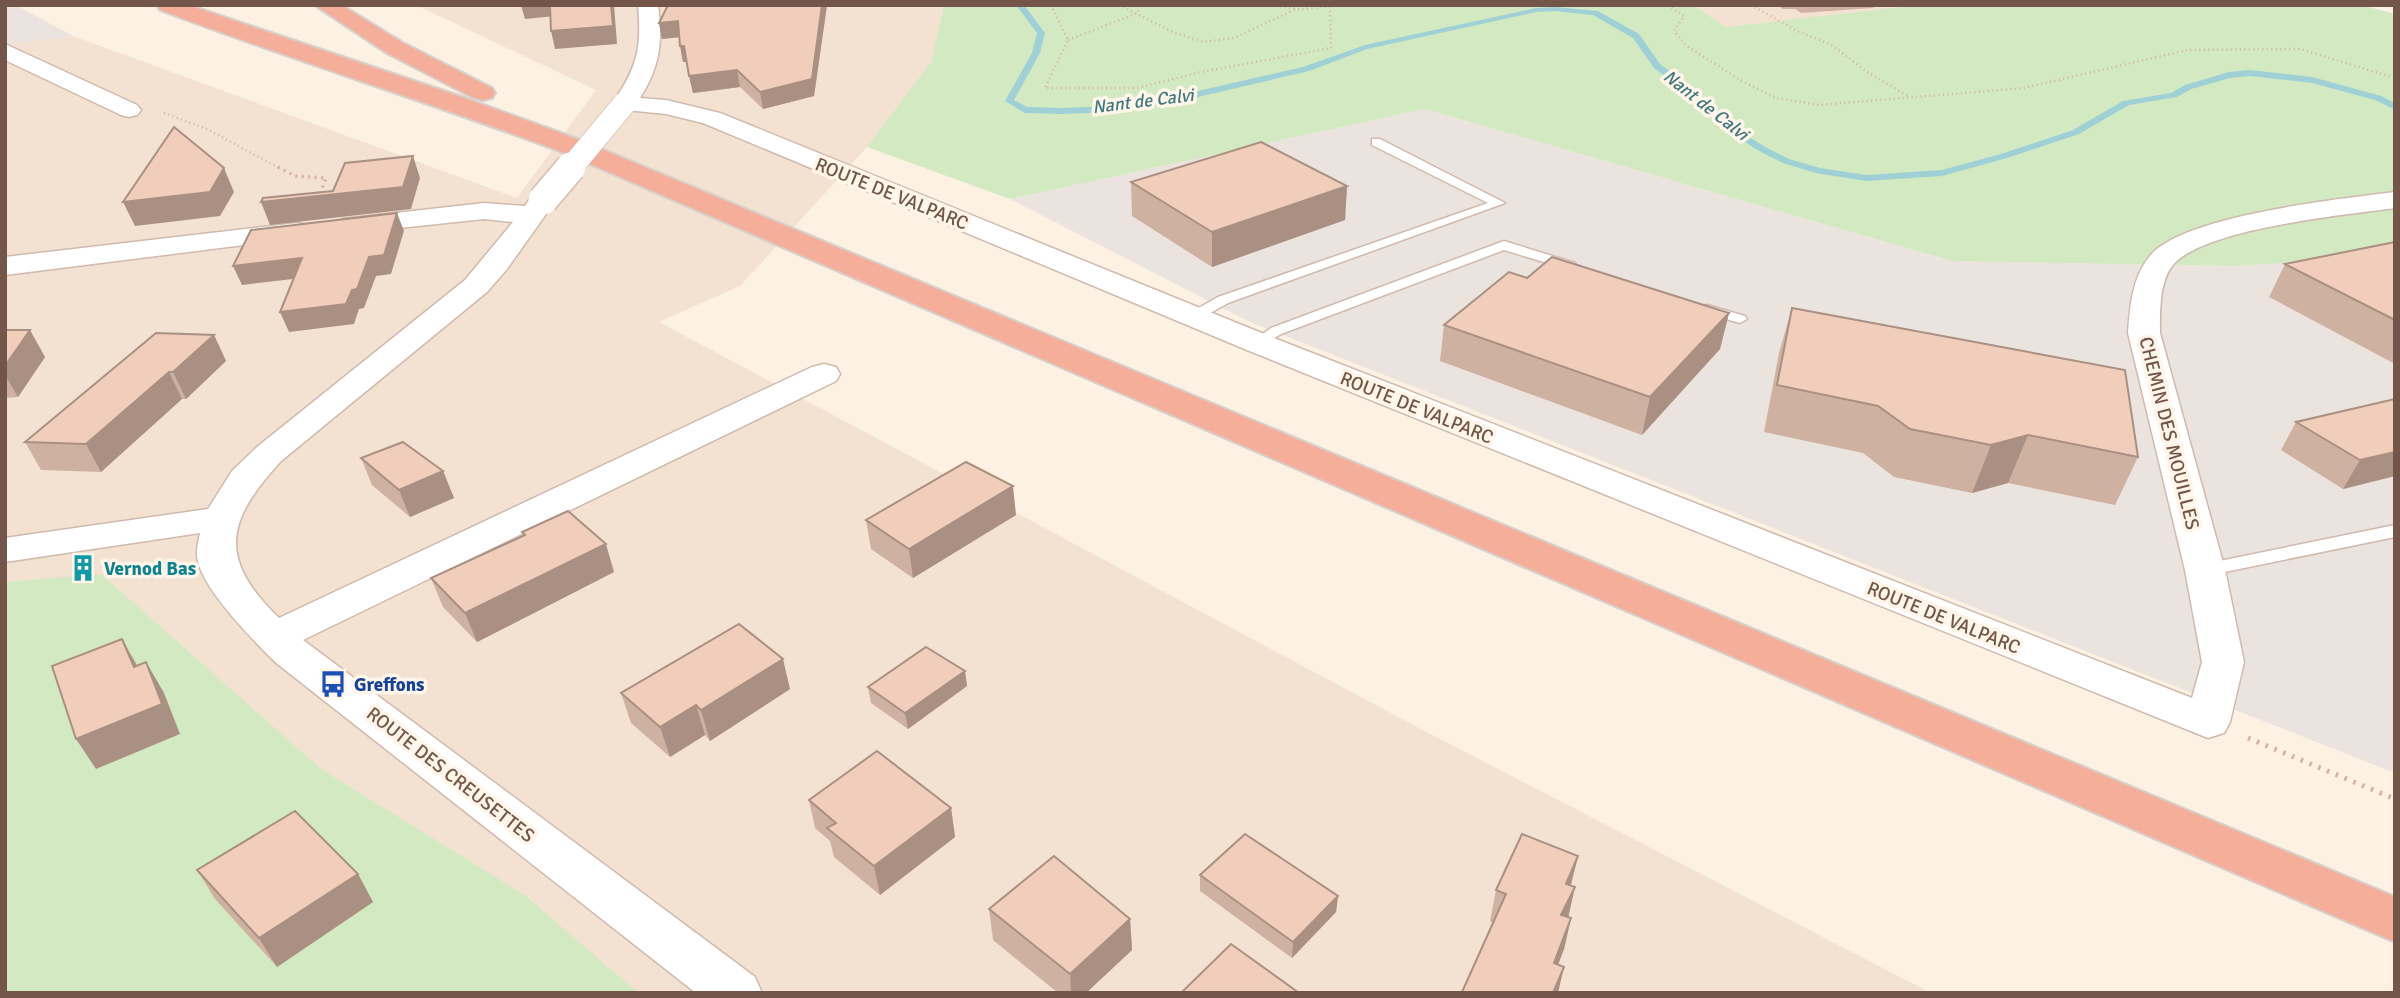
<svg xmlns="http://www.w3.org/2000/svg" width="2400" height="998" font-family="Signika,sans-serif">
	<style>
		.residential { fill: #f3e2d1 }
		.industrial { fill: #ebe3dd }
		.green { fill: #d3e9c2 }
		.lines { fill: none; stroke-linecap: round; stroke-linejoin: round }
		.stream { fill: #9ed0d6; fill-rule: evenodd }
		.lane-casing { stroke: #cfbaad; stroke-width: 3 }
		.street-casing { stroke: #cfbaad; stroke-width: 3 }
		.highway-casing { stroke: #d8d0cc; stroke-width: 4 }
		.path-far2 { stroke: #d5b19e; stroke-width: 2.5; stroke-dasharray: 1 3.5; stroke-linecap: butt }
		.path-far1 { stroke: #d5b19e; stroke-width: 3.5; stroke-dasharray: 2 4.5; stroke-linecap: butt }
		.path { stroke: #d5b19e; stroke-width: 5; stroke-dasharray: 2.5 7; stroke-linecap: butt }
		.lane { fill: #fff; fill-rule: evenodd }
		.street { fill: #fff; fill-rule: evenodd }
		.highway { fill: #f5ae9a; fill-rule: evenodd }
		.street-bridge-far1-casing { stroke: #cfbaad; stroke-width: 24; stroke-linecap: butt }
		.street-bridge-casing { stroke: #cfbaad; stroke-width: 32; stroke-linecap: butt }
		.street-bridge-far1 { stroke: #fff; stroke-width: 23 }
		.street-bridge { stroke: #fff; stroke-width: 29 }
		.wall { fill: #cfb1a1 }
		.shaded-wall { fill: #a99083 }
		.building { fill: #f1cebb; stroke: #a99083; stroke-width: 2 }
		.labels { text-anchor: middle; stroke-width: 7; stroke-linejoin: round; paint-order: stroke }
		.far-water-label { font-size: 18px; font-style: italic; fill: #40787f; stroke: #fff5e9 }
		.street-label { font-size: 19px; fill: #735649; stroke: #fff5e9 }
		.culture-label { font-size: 19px; font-weight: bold; fill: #0d838f; stroke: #fff5e9; text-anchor: start }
		.transit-label { font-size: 19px; font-weight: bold; fill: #164399; stroke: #fff5e9; text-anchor: start }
	</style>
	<rect width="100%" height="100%" fill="#fcf1e3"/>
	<g class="residential">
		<polygon points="416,5 944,5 931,62 867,147 740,286 659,322 1419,728 1931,993 5,993 5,45 73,36 517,198 596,90"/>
		<polygon points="1693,5 1919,5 1726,27"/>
	</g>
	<g class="industrial">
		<polygon points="5,5 15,5 73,36 5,45"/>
		<polygon points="1425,109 1952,261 2237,266 2395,256 2395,773 1250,322 1010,199"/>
	</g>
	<g class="green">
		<polygon points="944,5 1693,5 1726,27 1919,5 2361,5 2395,14 2395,256 2237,266 1952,261 1425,109 1010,199 867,147 931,62"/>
		<polygon points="101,574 321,769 526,896 638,993 5,993 5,582"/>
	</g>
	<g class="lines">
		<polygon class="stream" points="1016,5 1024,5 1045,33 1040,53 1014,100 1027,107 1061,108 1114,106 1172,97 1303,67 1365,45 1536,8 1555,7 1598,11 1639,34 1660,64 1712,103 1743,133 1765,147 1789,159 1820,168 1866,175 1942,170 2001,154 2073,130 2123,101 2171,93 2185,85 2229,72 2250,70 2312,77 2381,96 2395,103 2395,110 2375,100 2312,83 2250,76 2230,78 2191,89 2177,97 2129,105 2079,134 2007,158 1942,176 1866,181 1816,173 1783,163 1759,151 1737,137 1706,107 1654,68 1633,38 1593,15 1555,11 1536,12 1367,49 1309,71 1172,103 1114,112 1061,114 1025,113 1005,101 1032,53 1037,33"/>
		<defs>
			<g id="lane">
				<polygon points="1372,139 1380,139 1505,203 1228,303 1198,320 1188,320 1186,317 1188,314 1218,297 1488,203 1372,145"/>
				<polygon points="1504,241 1575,263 1577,266 1570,270 1504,250 1281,334 1258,348 1250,343 1271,328"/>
				<polygon points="1707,305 1745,316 1747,319 1740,323 1702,312 1700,309 1702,306"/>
				<polygon points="2395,525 2395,537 2205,576 2196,570 2205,564"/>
			</g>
			<g id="street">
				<path d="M638,5H658C663,42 660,67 640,98L666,100L720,113L1269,336L2192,698L2202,662L2185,570L2128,333C2130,306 2132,279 2149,257C2181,215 2341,199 2395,192V208C2345,215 2204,228 2173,265C2159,281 2160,313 2160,333L2225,570L2244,662L2230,722L2224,733L2208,738L1247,350L703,123L666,114L616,109L612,104C637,68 642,49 638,5Z"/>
				<polygon points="5,44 137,105 141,110 137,115 129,117 121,115 5,60"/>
				<path d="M543,192L553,194L556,200L507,269L487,292L281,461C226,521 217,558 279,618L812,367L824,364L836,367L840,374L836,381L303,640L755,977L762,993H696L275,662C254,641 199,586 197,556C196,549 199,540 200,533L5,562V538L208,509L232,471L257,447L465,280L513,222L484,219L352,233L342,231L338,225L342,219L484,203L525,206L533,194Z"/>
				<polygon points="298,223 308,225 312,231 308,237 5,275 5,257"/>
			</g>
			<g id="highway">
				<path d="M157,5H188L459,96L580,140L2395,897V942L562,152C429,102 293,60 160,10Z"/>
				<polygon points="315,5 341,5 403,43 492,88 495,93 492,98 483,100 474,98 387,53"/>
			</g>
		</defs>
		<use href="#lane" class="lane-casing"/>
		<use href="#street" class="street-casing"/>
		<use href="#highway" class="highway-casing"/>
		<g class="path-far2">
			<polyline points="1051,5 1068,40 1045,88 1137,88 1201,72 1331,48 1330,6"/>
			<polyline points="1119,5 1173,32 1204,42 1234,38 1294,10 1338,5"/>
			<polyline points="1276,5 1296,9"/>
			<polyline points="1668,5 1684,16 1674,31 1687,46 1740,80 1776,98 1819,105 2024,88 2187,50 2300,49 2395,78"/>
			<polyline points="1751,5 1797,31 1830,44 1869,73 1908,96"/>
			<polyline points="1068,40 1138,13 1138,5"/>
			<polyline points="164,113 205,128 281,169"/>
		</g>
		<polyline class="path-far1" points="278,167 295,176 326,178 319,197"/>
		<polyline class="path" points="2248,738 2395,799"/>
		<use href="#lane" class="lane"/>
		<use href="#street" class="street"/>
		<use href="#highway" class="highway"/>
		<defs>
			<polyline id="street-bridge-far1" points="570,169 624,104"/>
			<polyline id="street-bridge" points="543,200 571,167"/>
		</defs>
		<use href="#street-bridge-far1" class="street-bridge-far1-casing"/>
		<use href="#street-bridge" class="street-bridge-casing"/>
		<use href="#street-bridge-far1" class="street-bridge-far1"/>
		<use href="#street-bridge" class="street-bridge"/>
	</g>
	<g class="wall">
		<polygon points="668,5 827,5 814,96 763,109 740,87 693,93 687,62 683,62 679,37 662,39 659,23"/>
		<polygon points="1777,5 1882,5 1872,8 1801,13 1795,9 1783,9"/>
		<polygon points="1131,182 1347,186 1345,220 1212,267 1132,216"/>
		<polygon points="2395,242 2395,364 2269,297 2285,264"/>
		<polygon points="1527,278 1729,313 1720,349 1642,435 1440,361 1444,325"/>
		<polygon points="1792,308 2138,457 2115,505 2008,483 1972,493 1894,477 1863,453 1764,432 1779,353"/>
		<polygon points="5,330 45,357 18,397 5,398"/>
		<polygon points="214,335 226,361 186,399 182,399 101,472 41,470 25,442"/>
		<polygon points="2395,399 2395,476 2343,489 2281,450 2296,422"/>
		<polygon points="361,458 443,471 454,498 410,517 372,485"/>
		<polygon points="1016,515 913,578 871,549 866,520"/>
		<polygon points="522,532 614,572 477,642 443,607 431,578 524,535"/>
		<polygon points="965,671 967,686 908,729 871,703 868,687"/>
		<polygon points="790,689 710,741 705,735 670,757 631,723 621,693"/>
		<polygon points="809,800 951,808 955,837 880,895 834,857 830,841 815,828"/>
		<polygon points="1578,856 1571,886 1575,887 1568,917 1571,918 1564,949 1558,965 1490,921 1496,890"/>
		<polygon points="197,870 358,874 373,902 277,967 215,899"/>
		<polygon points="1200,875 1338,896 1336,912 1292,958 1200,891"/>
		<polygon points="989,909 1130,919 1132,950 1086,993 1058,993 993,940"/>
	</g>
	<g class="shaded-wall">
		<polygon points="521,5 552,5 555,16 525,19"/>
		<polygon points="611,5 614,5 617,44 555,49 551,31"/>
		<polygon points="822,5 827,5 814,96 763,109 760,92"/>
		<polygon points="678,21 681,37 662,39 659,23"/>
		<polygon points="680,46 684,46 688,62 683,62"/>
		<polygon points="737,70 740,87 693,93 689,76"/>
		<polygon points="413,156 420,178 411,209 270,225 261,202 403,187"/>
		<polygon points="224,168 234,192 220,216 135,226 123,202"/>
		<polygon points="1347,186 1345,220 1212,267 1212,232"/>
		<polygon points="397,213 404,231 391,274 376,276 364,308 359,309 354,324 289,332 280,312 352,290 369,257"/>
		<polygon points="302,258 310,277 242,285 233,266"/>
		<polygon points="1729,313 1720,349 1642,435 1650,397"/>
		<polygon points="30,330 45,357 18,397 5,375 5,366"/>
		<polygon points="214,335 226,361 186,399 173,372"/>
		<polygon points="169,372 182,399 101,472 86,444"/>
		<polygon points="2028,435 2008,483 1972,493 1991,445"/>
		<polygon points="2395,452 2395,476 2343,489 2360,460"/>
		<polygon points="443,471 454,498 410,517 399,490"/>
		<polygon points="1013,486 1016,515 913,578 909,549"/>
		<polygon points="606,544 614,572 477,642 465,613"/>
		<polygon points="122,639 139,669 134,667"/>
		<polygon points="783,659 790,689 710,741 701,710"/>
		<polygon points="146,662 164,693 180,734 96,769 76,739"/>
		<polygon points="965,671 967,686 908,729 905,713"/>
		<polygon points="696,705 705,735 670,757 660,727"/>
		<polygon points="951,808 955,837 880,895 874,866"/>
		<polygon points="1578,856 1570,887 1566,884"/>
		<polygon points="358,874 373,902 277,967 259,938"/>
		<polygon points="1575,887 1568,918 1561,915"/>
		<polygon points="1338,896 1336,912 1292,958 1293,942"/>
		<polygon points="1571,918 1564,949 1547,993 1554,963"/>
		<polygon points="1130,919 1132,950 1086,993 1071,993 1070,974"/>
		<polygon points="1564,967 1558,993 1553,993"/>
	</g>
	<g class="building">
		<polygon points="550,5 611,5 613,26 551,31"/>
		<polygon points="668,5 822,5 812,79 760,92 737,70 689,76 684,46 680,46 678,21 659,23"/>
		<polygon points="174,127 224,168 210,192 123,202"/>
		<polygon points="1261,142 1347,186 1212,232 1131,182"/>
		<polygon points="413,156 403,187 261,202 263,198 333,191 345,163"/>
		<polygon points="397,213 384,255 369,257 357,289 352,290 346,304 280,312 302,258 233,266 251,230"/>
		<polygon points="2395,242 2395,320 2285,264"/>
		<polygon points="1552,257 1729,313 1650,397 1444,325 1509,272 1527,278"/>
		<polygon points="1792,308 2125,370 2138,457 2028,435 1991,445 1910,429 1878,406 1777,385"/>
		<polygon points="5,330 30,330 5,366"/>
		<polygon points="156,333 214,335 173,372 169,372 86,444 25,442"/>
		<polygon points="2395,399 2395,452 2360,460 2296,422"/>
		<polygon points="403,442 443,471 399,490 361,458"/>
		<polygon points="966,462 1013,486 909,549 866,520"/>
		<polygon points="568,511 606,544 465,613 431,578 525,535 522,532"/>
		<polygon points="739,624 783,659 701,710 696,705 660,727 621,693"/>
		<polygon points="122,639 134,667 146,662 162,704 76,739 52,666"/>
		<polygon points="926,647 965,671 905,713 868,687"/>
		<polygon points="877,751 951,808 874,866 827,828 836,823 809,800"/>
		<polygon points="295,811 358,874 259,938 197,870"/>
		<polygon points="1245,834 1338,896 1293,942 1200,875"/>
		<polygon points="1522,834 1578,856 1566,884 1575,887 1561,915 1571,918 1554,963 1564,967 1553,993 1463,993 1462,992 1506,894 1496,890"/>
		<polygon points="1054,856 1130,919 1070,974 989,909"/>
		<polygon points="1231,944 1299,993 1181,993"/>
	</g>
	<defs>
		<symbol id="building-bare" viewBox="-9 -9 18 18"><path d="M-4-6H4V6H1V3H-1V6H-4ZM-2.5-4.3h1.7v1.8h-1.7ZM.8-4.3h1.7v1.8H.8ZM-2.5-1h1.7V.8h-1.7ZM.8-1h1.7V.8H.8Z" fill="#0f9aa8" stroke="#fff5e9" stroke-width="2.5" paint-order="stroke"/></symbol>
		<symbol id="bus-bare" viewBox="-9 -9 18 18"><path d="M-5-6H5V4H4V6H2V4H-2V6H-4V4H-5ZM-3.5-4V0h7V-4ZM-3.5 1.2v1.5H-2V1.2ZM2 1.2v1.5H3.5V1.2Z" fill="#1a4fb4" stroke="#fff5e9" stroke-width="2.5" paint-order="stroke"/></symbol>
	</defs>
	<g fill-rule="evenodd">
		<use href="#building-bare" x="64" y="549" width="38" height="38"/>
		<use href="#bus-bare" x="314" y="665" width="38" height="38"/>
	</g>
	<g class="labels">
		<g class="far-water-label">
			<text transform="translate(1143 101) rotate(-7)" y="6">Nant de Calvi</text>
			<text transform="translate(1706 105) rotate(38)" y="6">Nant de Calvi</text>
		</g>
		<g class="street-label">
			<text transform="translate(892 193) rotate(22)" y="7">ROUTE DE VALPARC</text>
			<text transform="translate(1417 407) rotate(22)" y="7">ROUTE DE VALPARC</text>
			<text transform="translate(2170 433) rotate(76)" y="7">CHEMIN DES MOUILLES</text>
			<text transform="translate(1944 617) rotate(22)" y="7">ROUTE DE VALPARC</text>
			<text transform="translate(451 774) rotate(38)" y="7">ROUTE DES CREUSETTES</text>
		</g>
		<g class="culture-label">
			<text x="104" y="575">Vernod Bas</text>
		</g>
		<g class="transit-label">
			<text x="354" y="691">Greffons</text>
		</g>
	</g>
	<rect width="2400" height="998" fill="none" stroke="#735649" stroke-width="14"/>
</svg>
